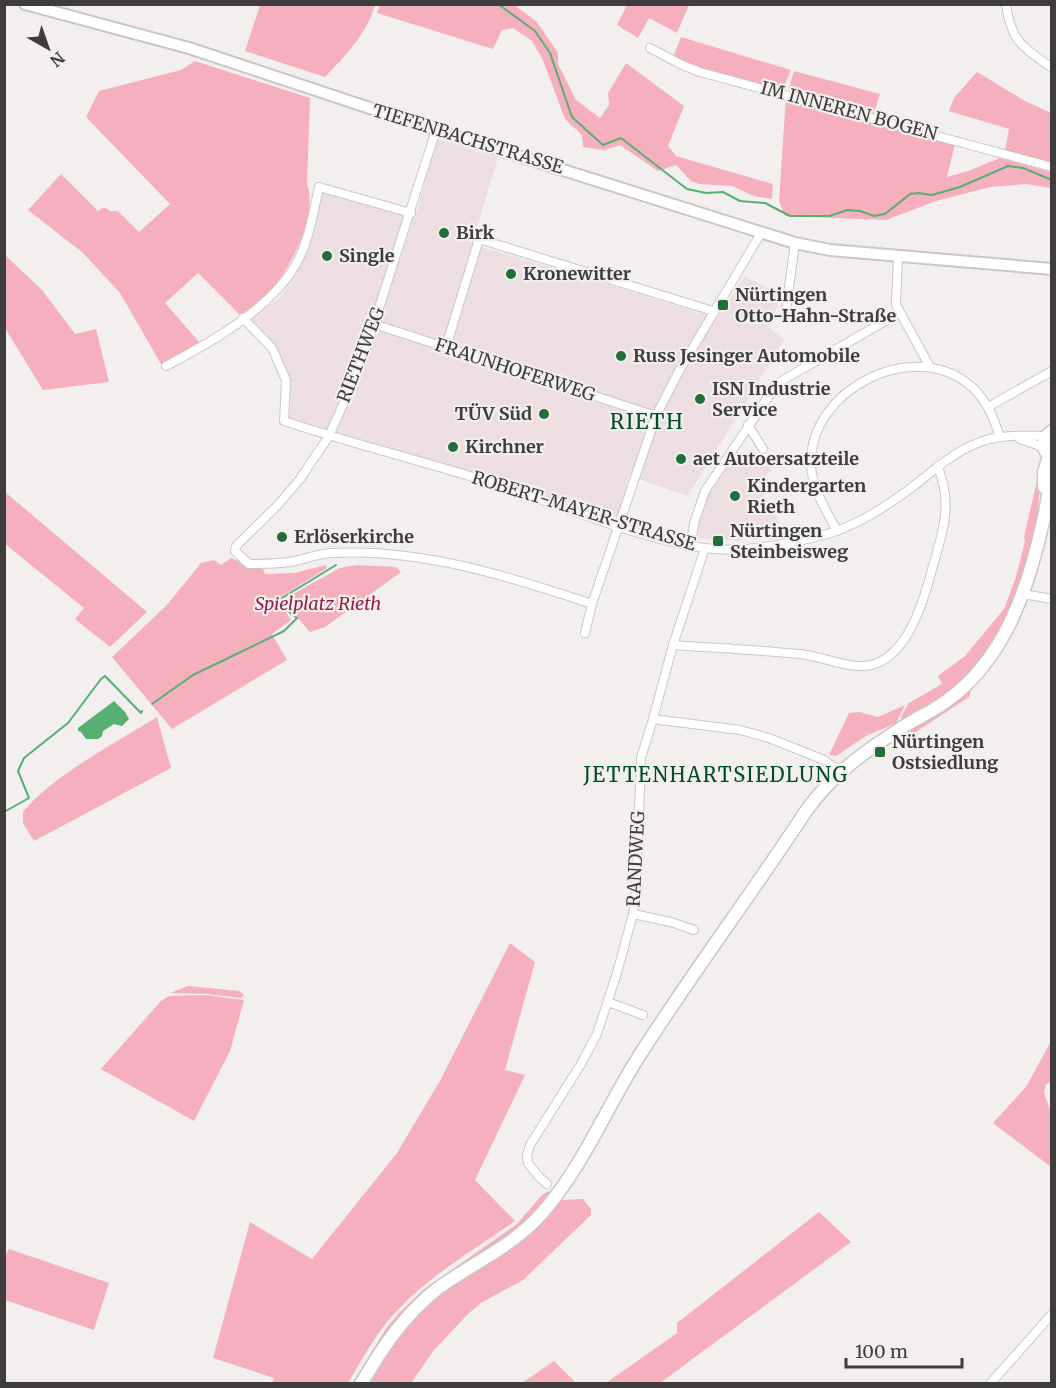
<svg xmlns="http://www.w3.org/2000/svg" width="1056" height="1388" font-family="Merriweather,serif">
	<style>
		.built { fill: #eddfe1 }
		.green { fill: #f6afbc }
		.water { fill: #57af71 }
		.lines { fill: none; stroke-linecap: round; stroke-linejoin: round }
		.stream { stroke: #57af71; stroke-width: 2 }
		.street-casing { stroke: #cbc7c8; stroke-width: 10 }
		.secondary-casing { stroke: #cbc7c8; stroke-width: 14 }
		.primary-casing { stroke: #cbc7c8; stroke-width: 15 }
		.street { stroke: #fff; stroke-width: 8 }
		.secondary { stroke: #fff; stroke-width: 10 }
		.primary { stroke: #fff; stroke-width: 12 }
		.poi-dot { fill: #216d3c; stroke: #f3efef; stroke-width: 2 }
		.labels { text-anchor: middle; stroke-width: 4.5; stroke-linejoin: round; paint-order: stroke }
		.street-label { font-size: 18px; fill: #3e3c3c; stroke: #f3efef }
		.poi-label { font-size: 18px; font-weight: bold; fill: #3e3c3c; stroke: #f3efef; text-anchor: start }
		.park-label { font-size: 18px; font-style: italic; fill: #951e44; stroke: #f3efef }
		.neighbourhood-label { font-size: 20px; letter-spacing: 1.5px; fill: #004f23; stroke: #f3efef }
		.quarter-label { font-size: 21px; letter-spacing: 1.5px; fill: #004f23; stroke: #f3efef }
	</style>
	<rect width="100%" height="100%" fill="#f3efef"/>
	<g class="built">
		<polygon points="437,139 498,158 472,244 717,318 745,276 777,293 778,306 766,325 784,340 688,496 629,476 618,517 331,435 286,419 289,380 250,320 281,297 300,260 320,191 415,217"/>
		<polygon points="733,451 752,458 761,453 772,471 757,482 780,523 773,530 753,534 741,534 740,541 694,538 709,487"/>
	</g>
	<g class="green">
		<path d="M260,5V4L375,5C367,34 345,56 325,77L245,51Z"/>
		<polygon points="380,5 518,5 517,7 537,22 558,53 558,64 576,100 600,118 609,105 608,93 626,63 684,106 668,146 676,156 773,184 772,199 754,196 732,186 699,184 691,181 676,165 658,171 620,145 604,150 583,147 582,135 565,119 542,58 531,40 513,28 502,30 493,49 377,13"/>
		<polygon points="627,5 627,4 689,5 677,33 649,18 638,38 617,25"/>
		<polygon points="681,37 791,70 784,86 776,90 692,67 673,58"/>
		<path d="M195,61L310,98L307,184C318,214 292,265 273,288C265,299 251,307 240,315L198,273L165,303L200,343L161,364L120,293L83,253L28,210L61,174L98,211L104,207L110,211H118L139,232L170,204L86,117L99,91L181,70Z"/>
		<polygon points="794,71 880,94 873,116 794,94 789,88"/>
		<polygon points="977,72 1025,101 1051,113 1051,165 1005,151 1009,129 949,111 954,98"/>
		<polygon points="786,97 955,144 947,177 968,171 1000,158 1051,172 1051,188 1026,184 990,187 936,201 886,220 785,216 779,201"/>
		<polygon points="4,254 42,290 75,334 96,329 109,382 43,390 5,328"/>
		<polygon points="1042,459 1037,524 1022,580 1002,628 967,681 904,722 901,717 909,703 942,684 938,676 965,656 1004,609 1016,577 1025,541 1024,537"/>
		<polygon points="5,492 147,612 110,647 75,619 84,608 5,544"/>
		<polygon points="231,558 238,561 247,569 263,569 265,574 294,573 326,565 327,568 278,599 291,620 272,634 287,660 172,729 112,657 166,606 201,563 214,560 221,565"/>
		<polygon points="356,565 396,567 401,572 325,627 310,632 284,602 284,599 340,568"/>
		<polygon points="970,688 971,691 969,697 896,745 894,742"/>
		<polygon points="905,705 896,723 866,736 836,756 829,755 849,713 859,712 878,717"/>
		<path d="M157,717L171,768L34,841L23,823V812C52,776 117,742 157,717Z"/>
		<path d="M510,943L535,962L505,1070L525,1075L475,1180L515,1221C474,1250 428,1276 394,1314C375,1334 362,1360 348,1383H272L274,1378L213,1358L250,1222L312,1259L397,1153L441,1079Z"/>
		<polygon points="188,986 239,991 244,995 241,998 207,994 170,993"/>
		<polygon points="205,995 244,1000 230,1051 194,1121 101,1069 161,1001 169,996"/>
		<polygon points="1051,1041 1051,1082 1046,1084 1044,1093 1051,1112 1051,1167 993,1123 1026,1087"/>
		<polygon points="558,1189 519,1229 455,1272 357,1383 352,1384 387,1327 400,1312 423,1290 517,1224 541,1196 548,1191 551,1193"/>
		<path d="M583,1199L591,1209V1215L523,1280L481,1303L468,1314L434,1350L411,1383L368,1384C390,1349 412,1314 446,1289C469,1271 495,1258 519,1242C535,1230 548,1215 561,1200Z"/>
		<polygon points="819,1212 851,1242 660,1383 606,1383 677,1333 677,1323"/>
		<polygon points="9,1249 109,1283 94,1330 5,1300 5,1256"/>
		<polygon points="554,1361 576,1383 522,1383"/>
	</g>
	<polygon class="water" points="114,701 125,712 129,719 122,726 114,724 103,731 102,736 98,739 86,739 81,732 78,731 78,728"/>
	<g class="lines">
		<g class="stream">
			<polyline points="498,4 535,31 550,53 572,117 603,145 621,138 687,189 706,193 723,192 740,201 765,203 790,216 830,216 847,210 860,211 874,216 885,214 910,194 918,193 932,195 960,187 1008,166 1023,168 1052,180"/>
			<polyline points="152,704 193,675 284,631 297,618 289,612 287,607 282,603 282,598 336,565"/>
			<polyline points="4,812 29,798 18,771 24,758 68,723 101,679 105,676 141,713 142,711"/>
		</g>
		<defs>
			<g id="street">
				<path d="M1006,4C1011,42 1023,47 1052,68"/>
				<polyline points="650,48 682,65 700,72 1052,167"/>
				<path d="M436,130L361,364L329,436L300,479L277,506L236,546L235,551L249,564C264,564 280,564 295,561C307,558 319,554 331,553C421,548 508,576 592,604"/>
				<polyline points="898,257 896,305 930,367"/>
				<polyline points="785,317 795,243"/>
				<path d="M243,318L272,348L286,380L284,421C353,444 423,461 492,483C561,505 632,537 704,548C742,553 784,545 820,536C856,527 887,506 915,485C937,468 956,450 983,441C1002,434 1026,436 1046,436"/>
				<polyline points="374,324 656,416"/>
				<polyline points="446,347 479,239 713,311"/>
				<path d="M166,366C211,342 268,311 295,266C309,242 313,213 319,187L411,213"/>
				<polyline points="988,407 1052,371"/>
				<polyline points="748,425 763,449"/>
				<polyline points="1020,439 1043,447"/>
				<path d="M837,531C826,510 811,487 811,463C810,391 909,339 967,383C985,396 993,416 1000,437"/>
				<polyline points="691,544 694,523 705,491 775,387 783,380 899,313"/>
				<polyline points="1023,594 1052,599"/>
				<polyline points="585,633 592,604 656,416 679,371 761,233"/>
				<path d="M673,645C715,648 758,650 800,654C820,656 838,665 858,666C903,669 922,607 931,573C938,547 950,516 944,488C943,481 940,474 938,466"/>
				<polyline points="653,719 740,730 769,738 824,760 840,772"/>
				<polyline points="633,914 671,922 694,930"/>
				<polyline points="608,1002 643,1015"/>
				<polyline points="547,1184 538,1176 528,1163 527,1155 530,1145 581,1064 597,1034 617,973 633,914 636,892 641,758 653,719 673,645 705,548"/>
				<polyline points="990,1384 1052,1314"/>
			</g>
			<polyline id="secondary" points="25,4 189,48 436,130 795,243 830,250 1052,269"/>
			<g id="primary">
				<path d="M1052,431C1041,439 1041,450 1052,458"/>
				<polyline points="1044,487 1044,472 1049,456"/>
				<path d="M361,1384C382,1348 404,1315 437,1289C472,1263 514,1246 543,1212C585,1164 608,1103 643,1050C695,969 753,892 806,811C832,774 868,749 906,725C919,717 933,711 945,702C1003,662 1027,592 1042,526C1046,510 1048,493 1052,477"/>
			</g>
		</defs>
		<use href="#street" class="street-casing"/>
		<use href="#secondary" class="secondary-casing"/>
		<use href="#primary" class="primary-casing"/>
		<use href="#street" class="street"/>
		<use href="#secondary" class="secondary"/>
		<use href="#primary" class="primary"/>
	</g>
	<g class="poi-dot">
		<circle cx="444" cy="233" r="6"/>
		<circle cx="327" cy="256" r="6"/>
		<circle cx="511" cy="274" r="6"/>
		<rect x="717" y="299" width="12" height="12" rx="3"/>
		<circle cx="621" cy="356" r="6"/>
		<circle cx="700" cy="399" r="6"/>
		<circle cx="544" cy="414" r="6"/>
		<circle cx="453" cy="447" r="6"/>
		<circle cx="681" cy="459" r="6"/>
		<circle cx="735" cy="496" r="6"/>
		<circle cx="282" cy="537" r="6"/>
		<rect x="712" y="535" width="12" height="12" rx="3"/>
		<rect x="874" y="746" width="12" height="12" rx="3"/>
	</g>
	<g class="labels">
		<g class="street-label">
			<text transform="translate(849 111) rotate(15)" y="6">IM INNEREN BOGEN</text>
			<text transform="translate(468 139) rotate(17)" y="6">TIEFENBACHSTRASSE</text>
			<text transform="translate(361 355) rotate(-69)" y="6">RIETHWEG</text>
			<text transform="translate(515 370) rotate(18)" y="6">FRAUNHOFERWEG</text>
			<text transform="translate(584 511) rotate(17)" y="6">ROBERT-MAYER-STRASSE</text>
			<text transform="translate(636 859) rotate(-87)" y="6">RANDWEG</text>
		</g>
		<g class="poi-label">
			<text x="456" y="239">Birk</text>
			<text x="339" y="262">Single</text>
			<text x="523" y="280">Kronewitter</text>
			<text x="735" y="301">Nürtingen<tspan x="735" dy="21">Otto-Hahn-Straße</tspan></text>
			<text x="633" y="362">Russ Jesinger Automobile</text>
			<text x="712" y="395">ISN Industrie<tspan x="712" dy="21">Service</tspan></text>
			<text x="532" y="420" text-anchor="end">TÜV Süd</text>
			<text x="465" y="453">Kirchner</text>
			<text x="693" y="465">aet Autoersatzteile</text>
			<text x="747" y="492">Kindergarten<tspan x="747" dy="21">Rieth</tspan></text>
			<text x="730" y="537">Nürtingen<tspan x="730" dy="21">Steinbeisweg</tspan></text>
			<text x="294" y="543">Erlöserkirche</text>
			<text x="892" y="748">Nürtingen<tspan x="892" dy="21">Ostsiedlung</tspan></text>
		</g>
		<g class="park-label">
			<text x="318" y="610">Spielplatz Rieth</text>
		</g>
		<g class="neighbourhood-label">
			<text x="716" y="782">JETTENHARTSIEDLUNG</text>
		</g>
		<g class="quarter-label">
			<text x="647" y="429">RIETH</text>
		</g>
	</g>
	<rect width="1056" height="1388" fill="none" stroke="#3e3c3c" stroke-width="12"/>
	<g transform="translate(48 48) rotate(140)" stroke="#f3efef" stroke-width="4.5" paint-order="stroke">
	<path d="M0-4.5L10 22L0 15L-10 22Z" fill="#3e3c3c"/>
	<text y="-9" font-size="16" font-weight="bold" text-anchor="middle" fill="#3e3c3c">N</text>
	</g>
	<path d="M846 1358v9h116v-9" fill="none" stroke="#3e3c3c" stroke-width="3"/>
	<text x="855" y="1358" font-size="18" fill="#3e3c3c" stroke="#f3efef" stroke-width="4.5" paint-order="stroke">100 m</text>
</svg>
